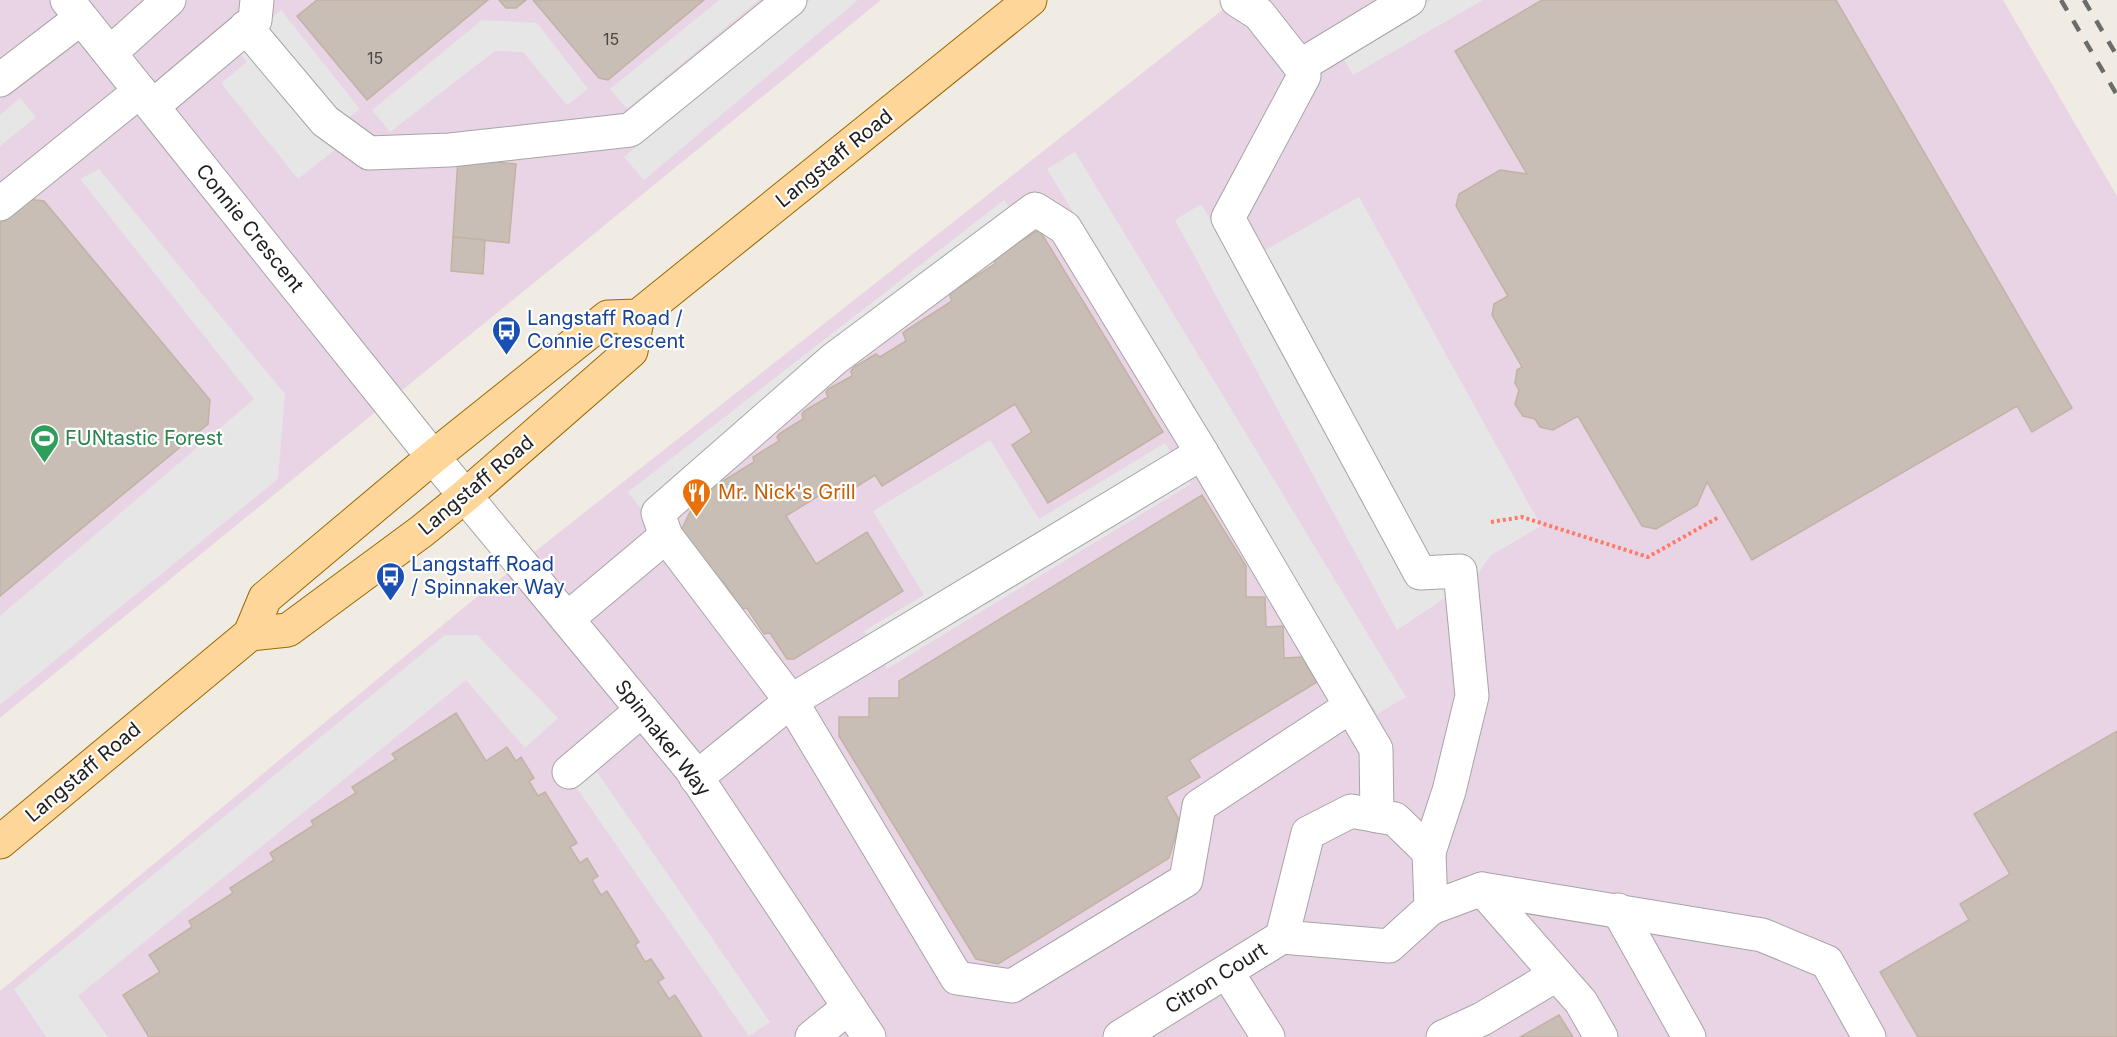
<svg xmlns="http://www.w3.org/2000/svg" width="2117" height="1037" font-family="Inter,sans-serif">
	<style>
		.industrial { fill: #e9d4e5 }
		.parking { fill: #e6e6e6 }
		.building { fill: #c8beb6; stroke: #c3b2a4; stroke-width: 1.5 }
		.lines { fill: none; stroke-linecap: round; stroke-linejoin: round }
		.minor-casing { stroke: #a5a5a5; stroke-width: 35 }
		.major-casing { stroke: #986900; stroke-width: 35 }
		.path { stroke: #ff7965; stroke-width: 4; stroke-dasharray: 3 3; stroke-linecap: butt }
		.minor { stroke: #fff; stroke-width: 33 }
		.major { stroke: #ffd699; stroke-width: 33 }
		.rail { stroke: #6c6c6c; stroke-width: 4.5; stroke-dasharray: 12 12; stroke-linecap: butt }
		.labels { text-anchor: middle; stroke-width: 4.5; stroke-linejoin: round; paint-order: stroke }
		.number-label { font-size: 16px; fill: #484644 }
		.street-label { font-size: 20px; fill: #1e1e1e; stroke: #fff }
		.transit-label { font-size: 20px; fill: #164399; stroke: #fff; text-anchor: start }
		.leisure-label { font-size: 20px; fill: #27864d; stroke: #fff; text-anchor: start }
		.food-label { font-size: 20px; fill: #c56008; stroke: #fff; text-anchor: start }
	</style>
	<rect width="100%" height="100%" fill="#f0ece3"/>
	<g class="industrial">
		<polygon points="0,0 881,0 0,718"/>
		<polygon points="1235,0 2003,0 2117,196 2117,1037 0,1037 0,991 467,605"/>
	</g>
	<g class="parking">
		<polygon points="719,0 759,0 627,109 610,89"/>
		<polygon points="810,0 858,0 644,180 624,157"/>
		<polygon points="1431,0 1483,0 1353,75 1340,53"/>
		<polygon points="281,10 360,109 345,120 355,134 298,179 221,83 247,62 235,47"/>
		<polygon points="482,20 537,23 588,89 567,105 523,52 495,51 390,132 372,110"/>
		<polygon points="20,98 36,117 0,146 0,115"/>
		<polygon points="1075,152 1406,697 1377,714 1047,169"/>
		<polygon points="99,169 285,394 278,479 0,705 0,616 254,399 80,179"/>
		<polygon points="1359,197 1541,526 1490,556 1475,578 1397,630 1175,220 1201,204 1239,265"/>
		<polygon points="1004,200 1020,221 644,513 628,492"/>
		<polygon points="990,440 1039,519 1165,443 1191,484 887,669 864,631 924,595 873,511"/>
		<polygon points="445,635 477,635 558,718 525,748 466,680 78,996 108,1037 46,1037 14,989"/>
		<polygon points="597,772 770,1022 749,1036 576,787"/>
	</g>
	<g class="building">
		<polygon points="317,0 488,0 367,100 297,16"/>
		<polygon points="499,0 526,0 516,8 506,8"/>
		<polygon points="533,0 704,0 608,80 599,78"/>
		<polygon points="1542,0 1836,0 2072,408 2032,432 2017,406 1752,560 1707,482 1697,505 1656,529 1642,526 1578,416 1553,430 1540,427 1535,419 1523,416 1515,404 1519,390 1515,383 1517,370 1522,367 1492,315 1494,304 1508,296 1456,206 1459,194 1500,170 1527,174 1455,51"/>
		<polygon points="458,158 516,164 509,243 453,237"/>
		<polygon points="27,199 44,201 210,400 208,424 0,596 0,223"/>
		<polygon points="1040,231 1163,432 1048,503 1012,445 1032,432 1015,404 882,486 875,475 848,492 841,482 786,516 816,564 867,532 903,591 794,659 787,659 770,633 764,634 747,608 742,609 739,606 724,582 723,583 717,581 702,556 700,557 681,531 697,497 754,462 753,457 779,441 777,437 779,434 803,419 802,414 804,411 828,397 826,392 828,389 852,376 851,371 854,367 876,354 880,357 906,341 903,333 905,331 952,301 950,296 951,292 995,264 994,260 998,255 1035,232"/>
		<polygon points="453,237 485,240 483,274 451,271"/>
		<polygon points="1202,495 1246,566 1246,597 1265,597 1266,627 1283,626 1284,658 1302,657 1317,682 1189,760 1200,777 1166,797 1180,821 1169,858 998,964 976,959 839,736 839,717 869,717 869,698 899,698 899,681"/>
		<polygon points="456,713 486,761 507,747 516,761 521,757 534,778 529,781 538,796 545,792 577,843 570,847 580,863 587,858 598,876 592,880 601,895 607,891 639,942 635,945 645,962 651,959 664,978 658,982 669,999 675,995 702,1037 149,1037 123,995 160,972 149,955 192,927 189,921 233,893 230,888 274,860 270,853 314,825 311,821 356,793 352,787 396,759 392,754"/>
		<polygon points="2117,731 2117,1037 1918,1037 1880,972 1969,920 1960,904 2010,874 1974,814"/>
		<polygon points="1559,1015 1573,1037 1520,1037"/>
	</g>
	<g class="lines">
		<defs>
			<g id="minor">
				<polyline points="67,0 433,457 691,769 869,1037"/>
				<polyline points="1237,0 1259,14 1300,66 1304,76 1228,218 1420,573 1460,571 1472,696 1449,791 1429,852"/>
				<polyline points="246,27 325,121 369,153 450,150 630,130 790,0"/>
				<polyline points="110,53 169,0"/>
				<polyline points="1300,66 1409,0"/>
				<polyline points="0,80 81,18"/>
				<polyline points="153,106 255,20 257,0"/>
				<polyline points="0,204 140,91"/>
				<polyline points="666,536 658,513 834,359 1035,209 1065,228 1202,453"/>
				<polyline points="567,619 666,536 791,701 696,778"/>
				<polyline points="1351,706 1199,806 1186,880 1012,986 957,978 791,701 1202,453 1376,749 1377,816"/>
				<polyline points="569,772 642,710"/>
				<polyline points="1482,889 1581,1002 1601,1037"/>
				<polyline points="1431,908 1482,889 1762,935 1827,962 1869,1037"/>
				<polyline points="1618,910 1689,1037"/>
				<polyline points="1227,972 1268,1037"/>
				<polyline points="812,1037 849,1007"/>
				<polyline points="1120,1037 1282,937 1389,946 1431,908 1429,852 1395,819 1351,811 1308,833 1282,937"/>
				<polyline points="1443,1037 1482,1019 1556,975"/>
			</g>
			<g id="major">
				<polyline points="250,634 288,630 422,531 465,496 631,351 638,316"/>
				<polyline points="0,842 250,634 265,598 433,457 608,317 638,316 1030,0"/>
			</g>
		</defs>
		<use href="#minor" class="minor-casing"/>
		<use href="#major" class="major-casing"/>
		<polyline class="path" points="1491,522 1522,517 1648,557 1719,517"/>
		<use href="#minor" class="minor"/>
		<use href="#major" class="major"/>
		<g class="rail">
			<polyline points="2061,0 2117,95"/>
			<polyline points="2084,0 2117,56"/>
		</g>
	</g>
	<defs>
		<symbol id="bus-pin" viewBox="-11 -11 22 30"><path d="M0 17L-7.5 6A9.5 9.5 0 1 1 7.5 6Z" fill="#1a4fb4" stroke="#fff"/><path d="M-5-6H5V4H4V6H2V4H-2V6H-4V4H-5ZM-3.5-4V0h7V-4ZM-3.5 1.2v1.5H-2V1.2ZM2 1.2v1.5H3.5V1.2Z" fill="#fff"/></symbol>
		<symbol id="stadium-pin" viewBox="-11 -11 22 30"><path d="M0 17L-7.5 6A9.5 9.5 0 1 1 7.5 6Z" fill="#2e9e5b" stroke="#fff"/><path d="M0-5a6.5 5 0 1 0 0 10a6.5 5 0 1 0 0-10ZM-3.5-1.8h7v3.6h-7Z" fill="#fff"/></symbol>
		<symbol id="restaurant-pin" viewBox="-11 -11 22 30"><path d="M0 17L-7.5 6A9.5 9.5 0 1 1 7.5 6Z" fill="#e8710a" stroke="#fff"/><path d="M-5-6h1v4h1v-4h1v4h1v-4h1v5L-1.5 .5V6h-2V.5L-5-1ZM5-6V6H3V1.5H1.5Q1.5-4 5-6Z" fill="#fff"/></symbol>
	</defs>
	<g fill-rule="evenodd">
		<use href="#bus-pin" x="490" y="314" width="33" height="45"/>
		<use href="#stadium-pin" x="28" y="422" width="33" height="45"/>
		<use href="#restaurant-pin" x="680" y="476" width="33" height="45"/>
		<use href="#bus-pin" x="374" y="560" width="33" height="45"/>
	</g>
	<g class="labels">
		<g class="number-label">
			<text x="611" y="45">15</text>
			<text x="375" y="64">15</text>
		</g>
		<g class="street-label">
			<text transform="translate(834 158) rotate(-39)" y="7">Langstaff Road</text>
			<text transform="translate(250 228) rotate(51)" y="7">Connie Crescent</text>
			<text transform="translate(476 485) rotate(-40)" y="7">Langstaff Road</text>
			<text transform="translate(663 738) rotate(52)" y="7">Spinnaker Way</text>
			<text transform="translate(83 772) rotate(-40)" y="7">Langstaff Road</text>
			<text transform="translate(1216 978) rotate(-32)" y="7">Citron Court</text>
		</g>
		<g class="transit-label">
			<text x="527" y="325">Langstaff Road /<tspan x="527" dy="23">Connie Crescent</tspan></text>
			<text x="411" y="571">Langstaff Road<tspan x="411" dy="23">/ Spinnaker Way</tspan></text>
		</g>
		<g class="leisure-label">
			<text x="65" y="445">FUNtastic Forest</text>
		</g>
		<g class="food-label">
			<text x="718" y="499">Mr. Nick's Grill</text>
		</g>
	</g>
</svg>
